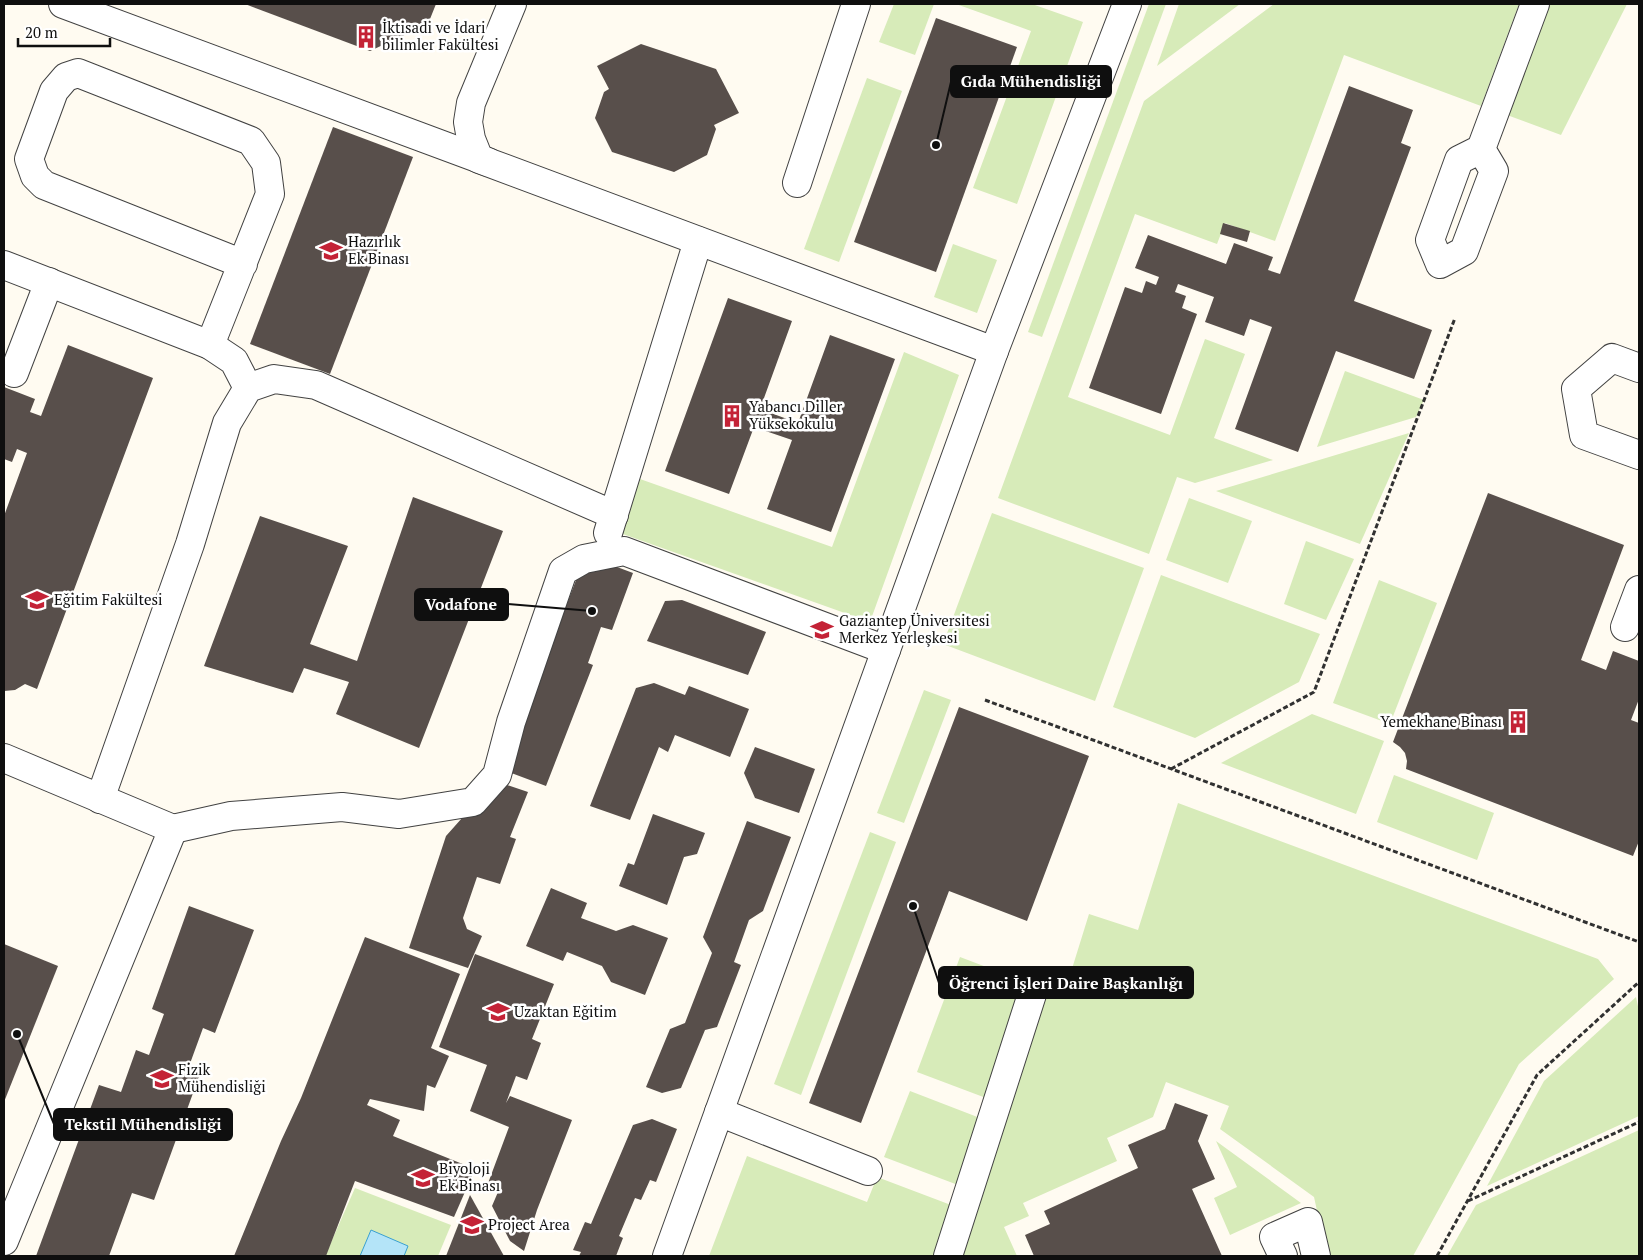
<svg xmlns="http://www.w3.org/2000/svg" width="1643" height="1260" font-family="'PT Serif',serif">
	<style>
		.green { fill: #d7ebb9 }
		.water { fill: #b4e4f8; stroke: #39a0d1 }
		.building { fill: #584f4b }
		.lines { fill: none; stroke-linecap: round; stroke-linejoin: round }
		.minor-casing { stroke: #424242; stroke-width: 30 }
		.path { stroke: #313131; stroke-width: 3; stroke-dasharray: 5 2.5; stroke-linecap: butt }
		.minor { stroke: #fff; stroke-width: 28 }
		.labels { text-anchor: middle; stroke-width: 5; stroke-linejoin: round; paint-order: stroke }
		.poi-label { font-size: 15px; fill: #0f0f0f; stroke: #fff; text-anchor: start }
		.leader { fill: none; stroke: #0f0f0f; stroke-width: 2 }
		.callout-dot { fill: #0f0f0f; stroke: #fff; stroke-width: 2 }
		.callout { fill: #0f0f0f; stroke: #0f0f0f; stroke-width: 2 }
		.callout-label { font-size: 16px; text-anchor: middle; font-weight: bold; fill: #fff }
	</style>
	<rect width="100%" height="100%" fill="#fffbf1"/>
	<g class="green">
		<polygon points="894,4 934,4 915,55 879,42"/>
		<polygon points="956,4 1032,4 1083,22 1017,204 973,188 1031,31"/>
		<polygon points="1149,4 1166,4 1042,337 1028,332"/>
		<polygon points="1179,4 1240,4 1157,66"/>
		<polygon points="1274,4 1519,4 1481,106 1344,55 1275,241 1225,223 1217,244 1135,214 1068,397 1170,435 1205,339 1245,354 1214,438 1273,460 1195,483 1177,477 1149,554 998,498 1144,101"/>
		<polygon points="1548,4 1627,4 1561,135 1507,115"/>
		<polygon points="867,78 902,91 839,262 804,249"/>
		<polygon points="953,244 997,260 977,313 934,297"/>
		<polygon points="904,352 959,375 870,622 620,533 640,479 832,547"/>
		<polygon points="1345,371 1424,400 1416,417 1317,447"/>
		<polygon points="1409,433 1360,544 1216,491"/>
		<polygon points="1189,498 1252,521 1228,583 1166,560"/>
		<polygon points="992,513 1144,568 1095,701 943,644"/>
		<polygon points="1306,541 1354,559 1326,620 1284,604"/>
		<polygon points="1161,575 1320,634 1299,682 1195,738 1113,707"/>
		<polygon points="1379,580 1437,603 1390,724 1333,703"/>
		<polygon points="924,690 951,700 904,823 877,813"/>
		<polygon points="1312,714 1384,741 1356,814 1221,763"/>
		<polygon points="1394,775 1494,813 1477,860 1377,822"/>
		<polygon points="1178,803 1598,959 1614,979 1519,1064 1413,1256 1327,1256 1314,1197 1220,1129 1229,1106 1166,1082 1153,1117 1107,1138 1117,1161 1023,1203 1029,1216 1004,1227 1017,1256 960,1256 1048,982 1066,988 1089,914 1138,930"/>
		<polygon points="870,832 896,842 801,1095 774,1084"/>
		<polygon points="960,957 1023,981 986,1098 917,1072"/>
		<polygon points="1636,997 1639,1011 1639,1116 1487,1186 1544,1081"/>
		<polygon points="910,1091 980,1118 958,1185 884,1157"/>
		<polygon points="1639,1130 1639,1256 1447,1256 1476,1205"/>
		<polygon points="1216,1141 1301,1203 1230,1235 1214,1198 1237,1187"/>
		<polygon points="747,1156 867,1202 877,1177 951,1205 935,1256 709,1256"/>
		<polygon points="355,1188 451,1225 438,1256 325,1256"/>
	</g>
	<polygon class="water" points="371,1230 408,1246 404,1256 360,1256"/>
	<g class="building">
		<polygon points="245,4 436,4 428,24 370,51"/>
		<polygon points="936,18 1017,47 936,272 854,242"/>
		<polygon points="641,44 716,69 739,113 714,125 716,129 707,155 674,172 612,152 595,118 604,92 609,89 597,66"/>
		<polygon points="1349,86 1413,110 1401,143 1411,147 1354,301 1432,330 1414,379 1336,351 1298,452 1235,429 1272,327 1250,319 1244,336 1205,322 1214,297 1178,284 1175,292 1186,296 1182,308 1197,314 1161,414 1089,388 1125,287 1142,293 1146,281 1156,285 1159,277 1135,268 1148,235 1226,264 1234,243 1273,257 1268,270 1280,274"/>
		<polygon points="333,127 413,157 330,374 250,344"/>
		<polygon points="1223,223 1250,231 1247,242 1220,234"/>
		<polygon points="728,298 792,321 760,409 798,423 830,335 895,359 831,532 767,509 792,440 754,427 729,494 665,471"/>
		<polygon points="68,345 153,378 37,689 25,684 15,690 4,691 4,516 27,453 17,449 12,462 4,459 4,387 35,399 30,412 41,416"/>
		<polygon points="1488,493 1624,545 1581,660 1606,670 1613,651 1639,661 1639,699 1631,720 1639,723 1639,841 1633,856 1406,769 1407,761 1405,753 1400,747 1393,742"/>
		<polygon points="413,497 503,531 419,748 336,714 349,682 304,668 293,693 204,666 260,516 348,546 310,644 357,661"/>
		<polygon points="609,564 633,573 612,630 601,627 588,663 593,665 546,786 503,770 578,575"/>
		<polygon points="682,600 766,632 748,675 647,641 665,601"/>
		<polygon points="654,683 685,695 689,686 749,709 730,757 675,735 668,752 659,747 630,820 590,806 636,688"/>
		<polygon points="959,707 1089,756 1027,921 949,891 861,1123 809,1103"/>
		<polygon points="755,747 815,769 799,813 755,798 744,773"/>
		<polygon points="495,781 528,792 510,837 516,839 500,884 477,877 463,918 467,929 482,936 468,968 409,948 446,836"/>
		<polygon points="653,814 705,833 697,854 684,857 667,905 619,886 628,863 634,865"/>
		<polygon points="747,821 791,837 775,879 763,911 749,920 734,962 741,965 717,1027 705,1030 681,1088 662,1093 646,1087 670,1029 685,1023 712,953 703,937"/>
		<polygon points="551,888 587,903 581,918 616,931 633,925 668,938 645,995 611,982 602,966 567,952 563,961 526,946"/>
		<polygon points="189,906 254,930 215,1033 203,1028 188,1069 200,1074 154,1200 132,1193 109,1256 36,1256 99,1085 121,1092 136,1050 149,1055 164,1014 152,1009"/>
		<polygon points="365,937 460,974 431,1048 449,1056 435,1088 427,1085 424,1111 370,1099 367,1105 400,1120 393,1136 475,1169 454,1217 355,1181 326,1256 234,1256 281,1141 301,1098"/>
		<polygon points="4,944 58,966 4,1102"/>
		<polygon points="475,954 554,984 532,1039 541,1043 527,1080 516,1076 506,1103 510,1096 572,1120 537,1210 524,1251 510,1241 492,1206 498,1192 487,1186 509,1127 470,1111 487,1065 439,1047"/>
		<polygon points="1175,1103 1208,1115 1198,1141 1215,1179 1192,1189 1222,1256 1034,1256 1025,1235 1050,1224 1044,1211 1138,1168 1128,1145 1165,1129"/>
		<polygon points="652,1119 677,1129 656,1182 650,1180 641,1200 635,1198 619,1236 623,1238 616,1256 579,1256 581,1252 573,1250 585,1222 591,1224 633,1125"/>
		<polygon points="470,1195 504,1256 446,1256"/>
	</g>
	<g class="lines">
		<defs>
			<g id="minor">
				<polyline points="63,4 488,162"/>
				<polyline points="512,4 471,103 468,122 471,139 479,159 994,351"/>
				<polyline points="1481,149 1494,171 1464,251 1440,264 1430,240 1459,160 1481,149 1535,4"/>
				<polyline points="797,183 856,4"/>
				<polyline points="4,265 210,345 234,361 248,388"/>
				<polyline points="210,345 270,194 266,163 251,141 78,73 66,77 54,91 29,159 35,176 44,185 243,264"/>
				<polyline points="1639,368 1612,358 1576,389 1584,435 1639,455"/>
				<polyline points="14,373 49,282"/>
				<polyline points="608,533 698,241"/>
				<polyline points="1625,627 1639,590"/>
				<polyline points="4,758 173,829 4,1241"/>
				<polyline points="100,799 190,544 227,423 248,388 274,379 316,385 614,515"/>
				<polyline points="173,829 231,816 342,807 399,814 473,802 497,775 511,722 563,571 584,559 624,551 886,650"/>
				<polyline points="719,1112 868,1171"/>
				<polyline points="667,1256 994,351 1127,4"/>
				<polyline points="948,1256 1035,985"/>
				<polyline points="1283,1256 1274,1237 1308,1222 1316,1256"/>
			</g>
		</defs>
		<use href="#minor" class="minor-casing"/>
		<g class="path">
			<polyline points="985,700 1639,942"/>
			<polyline points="1171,769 1314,692 1455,318"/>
			<polyline points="1468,1201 1639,1122"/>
			<polyline points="1437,1256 1537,1075 1639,982"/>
		</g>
		<use href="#minor" class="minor"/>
	</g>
	<defs>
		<symbol id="building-bare" viewBox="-9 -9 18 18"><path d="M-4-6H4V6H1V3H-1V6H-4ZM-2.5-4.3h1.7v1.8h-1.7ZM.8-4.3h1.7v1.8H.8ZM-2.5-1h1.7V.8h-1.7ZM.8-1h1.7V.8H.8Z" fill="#c42236" stroke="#fff" stroke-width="2.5" paint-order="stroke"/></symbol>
		<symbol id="university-bare" viewBox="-9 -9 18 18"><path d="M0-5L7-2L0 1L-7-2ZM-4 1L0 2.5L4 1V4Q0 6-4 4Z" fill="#c42236" stroke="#fff" stroke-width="2.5" paint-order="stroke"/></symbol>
	</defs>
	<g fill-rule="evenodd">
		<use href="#building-bare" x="350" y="21" width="32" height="32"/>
		<use href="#university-bare" x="315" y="235" width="32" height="32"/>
		<use href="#building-bare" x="716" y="400" width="32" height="32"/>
		<use href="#university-bare" x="21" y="584" width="32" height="32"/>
		<use href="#university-bare" x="806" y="614" width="32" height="32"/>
		<use href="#building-bare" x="1502" y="706" width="32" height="32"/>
		<use href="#university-bare" x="482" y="996" width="32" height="32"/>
		<use href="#university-bare" x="146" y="1063" width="32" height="32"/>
		<use href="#university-bare" x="407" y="1162" width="32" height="32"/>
		<use href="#university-bare" x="456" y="1209" width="32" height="32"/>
	</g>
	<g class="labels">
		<g class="poi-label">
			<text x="382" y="33">İktisadi ve İdari<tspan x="382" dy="17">bilimler Fakültesi</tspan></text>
			<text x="348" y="247">Hazırlık<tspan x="348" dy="17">Ek Binası</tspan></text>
			<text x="749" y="412">Yabancı Diller<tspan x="749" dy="17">Yüksekokulu</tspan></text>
			<text x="54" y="605">Eğitim Fakültesi</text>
			<text x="839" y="626">Gaziantep Üniversitesi<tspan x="839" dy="17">Merkez Yerleşkesi</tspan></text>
			<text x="1502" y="727" text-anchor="end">Yemekhane Binası</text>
			<text x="514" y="1017">Uzaktan Eğitim</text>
			<text x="178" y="1075">Fizik<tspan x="178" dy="17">Mühendisliği</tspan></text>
			<text x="439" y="1174">Biyoloji<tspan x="439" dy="17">Ek Binası</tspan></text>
			<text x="488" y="1230">Project Area</text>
		</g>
	</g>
	<path class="leader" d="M936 145L951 82M592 611L508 604M913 906L939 983M17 1034L54 1124"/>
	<g class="callout-dot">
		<circle cx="936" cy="145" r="5"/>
		<circle cx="592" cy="611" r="5"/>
		<circle cx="913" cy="906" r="5"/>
		<circle cx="17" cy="1034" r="5"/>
	</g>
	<g class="callout">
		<rect x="951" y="66" width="160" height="31" rx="5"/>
		<rect x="415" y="589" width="93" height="31" rx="5"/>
		<rect x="939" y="967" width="254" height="31" rx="5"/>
		<rect x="54" y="1109" width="178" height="31" rx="5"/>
	</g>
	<g class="callout-label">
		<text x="1031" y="87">Gıda Mühendisliği</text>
		<text x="461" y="610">Vodafone</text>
		<text x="1066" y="989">Öğrenci İşleri Daire Başkanlığı</text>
		<text x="143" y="1130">Tekstil Mühendisliği</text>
	</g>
	<rect width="1643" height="1260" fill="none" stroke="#0f0f0f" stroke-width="10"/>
	<path d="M18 38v8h92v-8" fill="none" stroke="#0f0f0f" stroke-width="2.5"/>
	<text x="25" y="38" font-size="15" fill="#0f0f0f" stroke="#ffffff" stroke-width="4" paint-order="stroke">20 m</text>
</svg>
